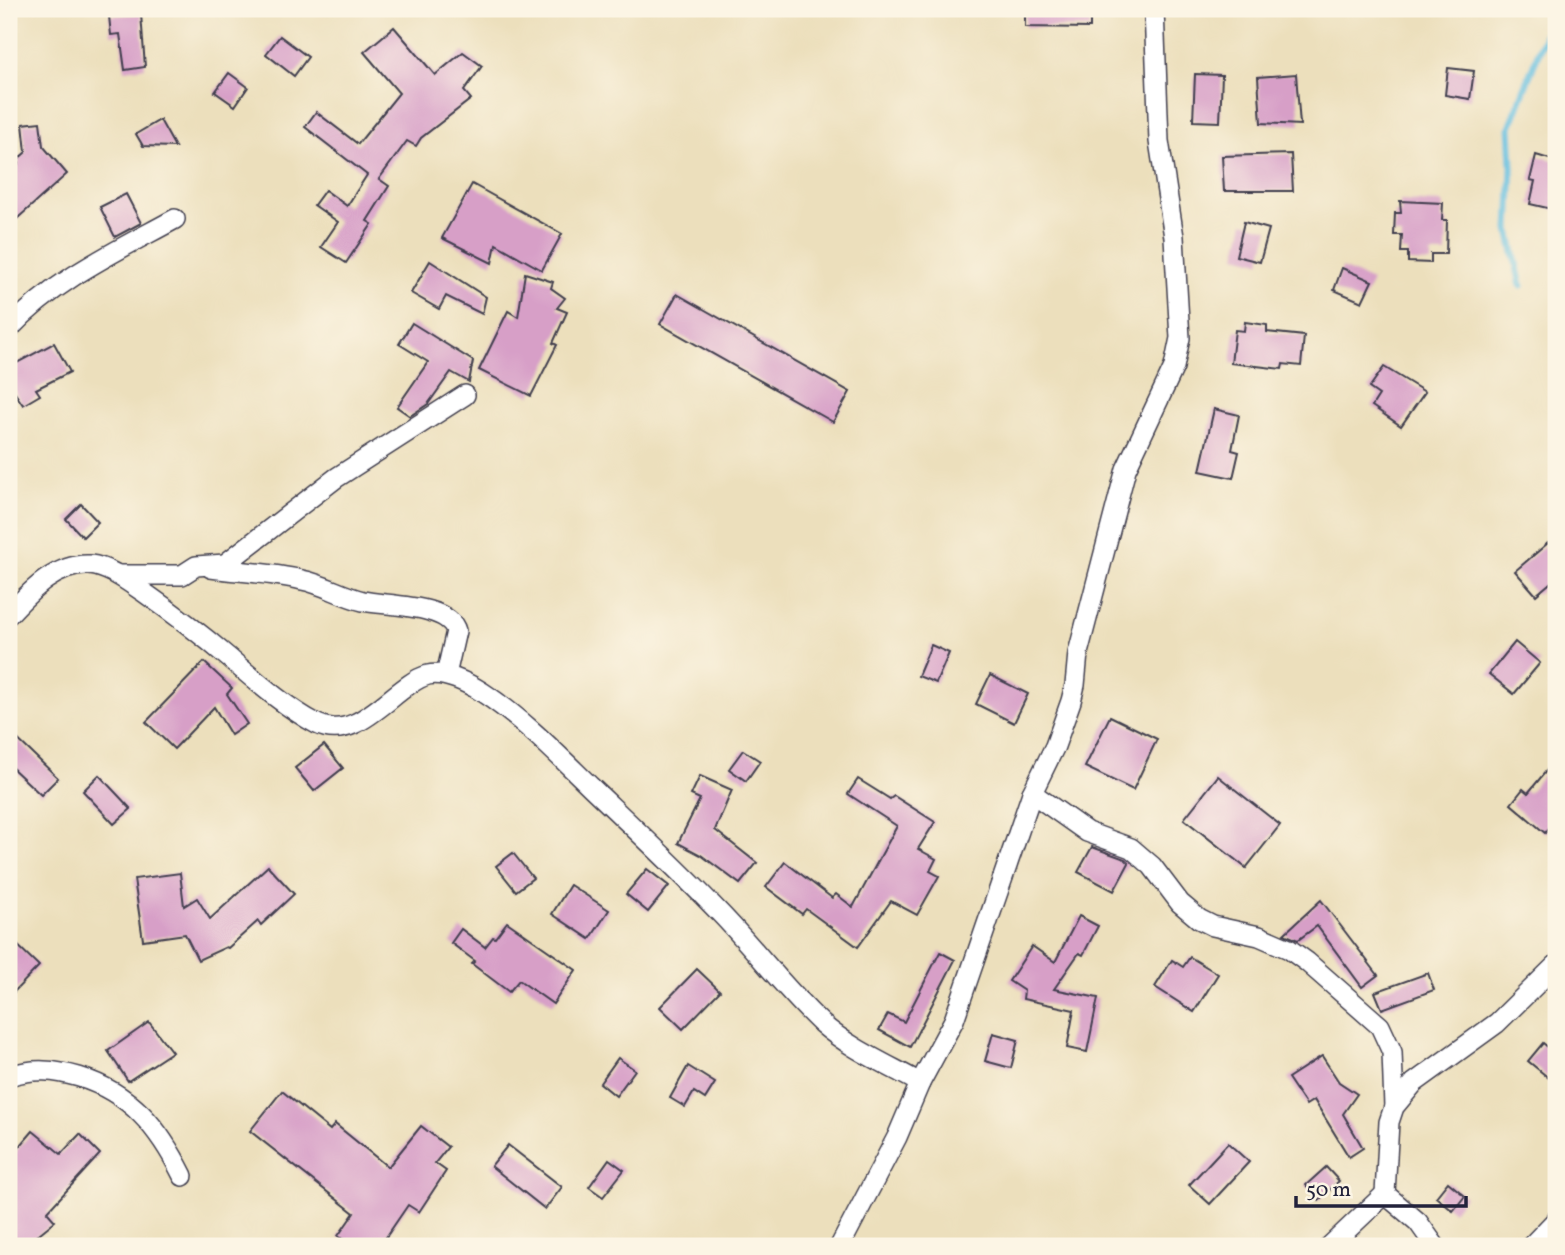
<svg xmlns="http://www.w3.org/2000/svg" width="1565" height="1255" font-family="Vollkorn,serif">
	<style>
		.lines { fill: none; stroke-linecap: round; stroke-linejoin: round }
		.stream { stroke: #61bddf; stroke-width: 7 }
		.building { fill: #d79fc7 }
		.minor-casing { stroke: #403e4e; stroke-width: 22 }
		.minor { stroke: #fff; stroke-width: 19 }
	</style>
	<rect width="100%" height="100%" fill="#fcf5e5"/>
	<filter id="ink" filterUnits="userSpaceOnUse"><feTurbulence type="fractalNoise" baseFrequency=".0143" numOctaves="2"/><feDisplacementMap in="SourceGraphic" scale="14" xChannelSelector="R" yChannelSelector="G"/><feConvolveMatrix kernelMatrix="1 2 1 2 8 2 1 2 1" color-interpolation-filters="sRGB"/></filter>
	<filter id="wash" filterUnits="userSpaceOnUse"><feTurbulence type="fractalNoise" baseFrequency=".00686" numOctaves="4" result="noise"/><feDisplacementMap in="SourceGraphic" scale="28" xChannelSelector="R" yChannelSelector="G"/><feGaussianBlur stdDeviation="1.57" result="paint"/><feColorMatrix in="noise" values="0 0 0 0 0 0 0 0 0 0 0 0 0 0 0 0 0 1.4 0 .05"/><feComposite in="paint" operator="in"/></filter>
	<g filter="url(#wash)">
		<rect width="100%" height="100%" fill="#ecdfbc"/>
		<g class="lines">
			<polyline class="stream" points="1521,286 1509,230 1512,166 1510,127 1545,35 1556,19"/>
		</g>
		<g id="blocks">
			<g class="building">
				<polygon points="1025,9 1090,9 1090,28 1025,27"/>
				<polygon points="141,14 145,67 125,70 120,34 111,35 109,16"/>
				<polygon points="394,27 435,75 463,52 482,66 464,91 471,99 421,138 416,146 407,141 379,179 389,186 367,221 372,224 346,263 321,247 338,222 314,205 325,190 347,206 367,175 305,127 316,112 358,144 399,93 364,52"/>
				<polygon points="280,36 308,57 294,76 266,54"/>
				<polygon points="1448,68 1474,71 1470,99 1445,95"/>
				<polygon points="229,73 248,87 235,106 215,92"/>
				<polygon points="1195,74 1222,75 1220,122 1193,121"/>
				<polygon points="1296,74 1300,125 1261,123 1258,77"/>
				<polygon points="160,120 175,147 143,146 136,134"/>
				<polygon points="40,122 43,146 67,174 9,226 9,174 19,163 17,160 26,152 23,124"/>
				<polygon points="1291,154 1293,191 1224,191 1222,156"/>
				<polygon points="1536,155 1556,161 1556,210 1530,204 1535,181 1530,180"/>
				<polygon points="472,184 562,234 542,270 496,244 492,263 442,238"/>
				<polygon points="126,194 141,223 115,237 100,207"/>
				<polygon points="1400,201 1443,203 1442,220 1447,220 1446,254 1431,254 1431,263 1408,262 1408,252 1401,252 1402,235 1394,235 1395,213 1401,213"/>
				<polygon points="1244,222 1269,229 1260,262 1236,256"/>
				<polygon points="430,261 486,297 482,314 446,296 439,309 411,293"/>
				<polygon points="1342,268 1372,281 1362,302 1334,290"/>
				<polygon points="525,273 553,282 551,288 565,298 557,308 567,312 553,343 557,345 531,396 479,370 508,311 518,317"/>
				<polygon points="677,294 850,392 833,422 660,324"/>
				<polygon points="1245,322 1267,325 1267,332 1304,336 1301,366 1283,364 1282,369 1231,363 1235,330 1244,331"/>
				<polygon points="412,323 473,361 469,382 451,372 428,404 410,416 397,407 428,362 399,344"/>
				<polygon points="54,343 70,372 36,389 40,395 23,405 9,384 9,367"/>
				<polygon points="1384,367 1425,392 1401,426 1372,406 1379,395 1369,388"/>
				<polygon points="1214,409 1239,415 1232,450 1239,452 1233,478 1200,471"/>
				<polygon points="81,504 98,522 83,537 66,519"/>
				<polygon points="1548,543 1556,553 1556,578 1536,595 1515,571"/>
				<polygon points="1515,642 1540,663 1514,694 1489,674"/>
				<polygon points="931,645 949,653 936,683 918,676"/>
				<polygon points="204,662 232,688 227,694 247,724 231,735 214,707 174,749 146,722"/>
				<polygon points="990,675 1028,694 1014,723 976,704"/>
				<polygon points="1110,716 1157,739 1133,790 1085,767"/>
				<polygon points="9,731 58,778 41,795 9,765"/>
				<polygon points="324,745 343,768 314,791 295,768"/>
				<polygon points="743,750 760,761 746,781 729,769"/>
				<polygon points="1556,759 1556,820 1545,833 1511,804 1523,789 1528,793"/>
				<polygon points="99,775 131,809 114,824 83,791"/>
				<polygon points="700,776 732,790 715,830 757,863 740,884 701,855 678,843 700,799 691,795"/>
				<polygon points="1218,776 1280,825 1246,868 1184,819"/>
				<polygon points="858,779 890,799 894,796 935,822 918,849 936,859 930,871 939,876 917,915 891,901 858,947 806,909 802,914 766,887 785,862 832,898 836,894 853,907 897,826 848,794"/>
				<polygon points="1092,847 1125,859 1129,863 1114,891 1078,872"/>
				<polygon points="513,853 533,878 516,891 496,866"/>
				<polygon points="268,866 294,894 261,925 258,921 228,948 226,947 198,960 185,934 143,940 134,879 180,873 184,906 197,898 210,919"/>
				<polygon points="647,869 669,886 648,912 626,894"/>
				<polygon points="570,885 609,910 590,939 552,914"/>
				<polygon points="1321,900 1378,975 1362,987 1317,926 1298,940 1284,934"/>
				<polygon points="1079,916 1098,926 1083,955 1079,953 1054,989 1098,998 1087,1052 1067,1048 1074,1010 1023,999 1024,991 1009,981 1032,946 1055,962"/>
				<polygon points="507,922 576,970 553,1004 519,980 509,992 472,964 475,961 451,943 461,929 485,947 493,937 495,938"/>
				<polygon points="9,937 39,966 9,997"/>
				<polygon points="940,952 955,960 910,1047 879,1030 888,1014 904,1022"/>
				<polygon points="1190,957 1218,974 1194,1012 1155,987 1172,960 1183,967"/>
				<polygon points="697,969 720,991 683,1029 660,1007"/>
				<polygon points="1428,973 1434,990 1382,1009 1375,992"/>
				<polygon points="149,1022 172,1052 128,1081 108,1051"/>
				<polygon points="993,1033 1018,1040 1011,1068 985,1061"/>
				<polygon points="1543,1043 1556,1054 1556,1084 1528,1061"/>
				<polygon points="1322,1056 1339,1082 1357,1094 1343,1114 1363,1148 1349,1157 1314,1100 1306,1105 1288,1078"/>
				<polygon points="618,1058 635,1070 616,1096 600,1083"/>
				<polygon points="688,1066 715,1083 705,1099 694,1092 685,1107 670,1098"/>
				<polygon points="282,1091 330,1130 335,1124 388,1167 421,1126 448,1147 435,1163 446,1171 419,1212 408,1205 380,1246 353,1246 338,1236 354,1213 250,1131"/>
				<polygon points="33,1131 61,1154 80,1134 100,1154 47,1212 55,1221 24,1246 9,1246 9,1159"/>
				<polygon points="1228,1143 1249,1162 1210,1204 1189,1185"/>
				<polygon points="508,1145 562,1187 545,1209 491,1166"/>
				<polygon points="609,1159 624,1170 603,1197 589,1187"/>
				<polygon points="1326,1167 1339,1181 1319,1200 1306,1185"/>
				<polygon points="1448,1182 1465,1196 1453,1211 1436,1197"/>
			</g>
		</g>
	</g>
	<g filter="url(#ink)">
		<use href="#blocks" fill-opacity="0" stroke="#403e4e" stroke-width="2"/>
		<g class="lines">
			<defs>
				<g id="minor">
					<path d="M9,329C56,279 115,252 175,219"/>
					<path d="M211,568C241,572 272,573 302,580C323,584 342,596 363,601C386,606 449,604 456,631L446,675"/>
					<polyline points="118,575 182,575 196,566 225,564 336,478 465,395"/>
					<path d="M9,614C30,592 56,563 90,565C109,567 127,581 142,591C172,612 201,634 229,658C256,681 285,707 317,724C358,745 395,684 428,675C444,671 468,683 482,692C522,718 557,754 591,787C634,828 678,869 719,912C754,948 785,989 821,1023C849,1048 888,1065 920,1083"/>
					<polyline points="1032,793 1087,832 1131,848 1152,866 1180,903 1199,919 1213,926 1259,936 1289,949 1307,962 1380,1026 1392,1052 1394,1107"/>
					<path d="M9,1076C33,1068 55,1070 79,1077C131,1093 159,1128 183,1176"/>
					<polyline points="1385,1194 1389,1122 1394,1107 1414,1083 1497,1023 1556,965"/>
					<polyline points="840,1246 897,1137 920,1083 954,1020 1032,793 1055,746 1071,701 1075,685 1078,653 1126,469 1174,367 1180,338 1174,237 1159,141 1154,9"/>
					<polyline points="1330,1246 1385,1194 1418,1222 1435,1246"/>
					<polyline points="1531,1246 1556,1220"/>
				</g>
			</defs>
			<use href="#minor" class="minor-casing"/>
			<use href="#minor" class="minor"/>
		</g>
	</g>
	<rect width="1565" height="1255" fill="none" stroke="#fcf5e5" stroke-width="35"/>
	<path d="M1296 1196v10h170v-10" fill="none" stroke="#22223b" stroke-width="3.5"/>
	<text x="1306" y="1196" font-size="21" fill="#22223b" stroke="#fcf5e5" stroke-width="5" paint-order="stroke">50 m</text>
</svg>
